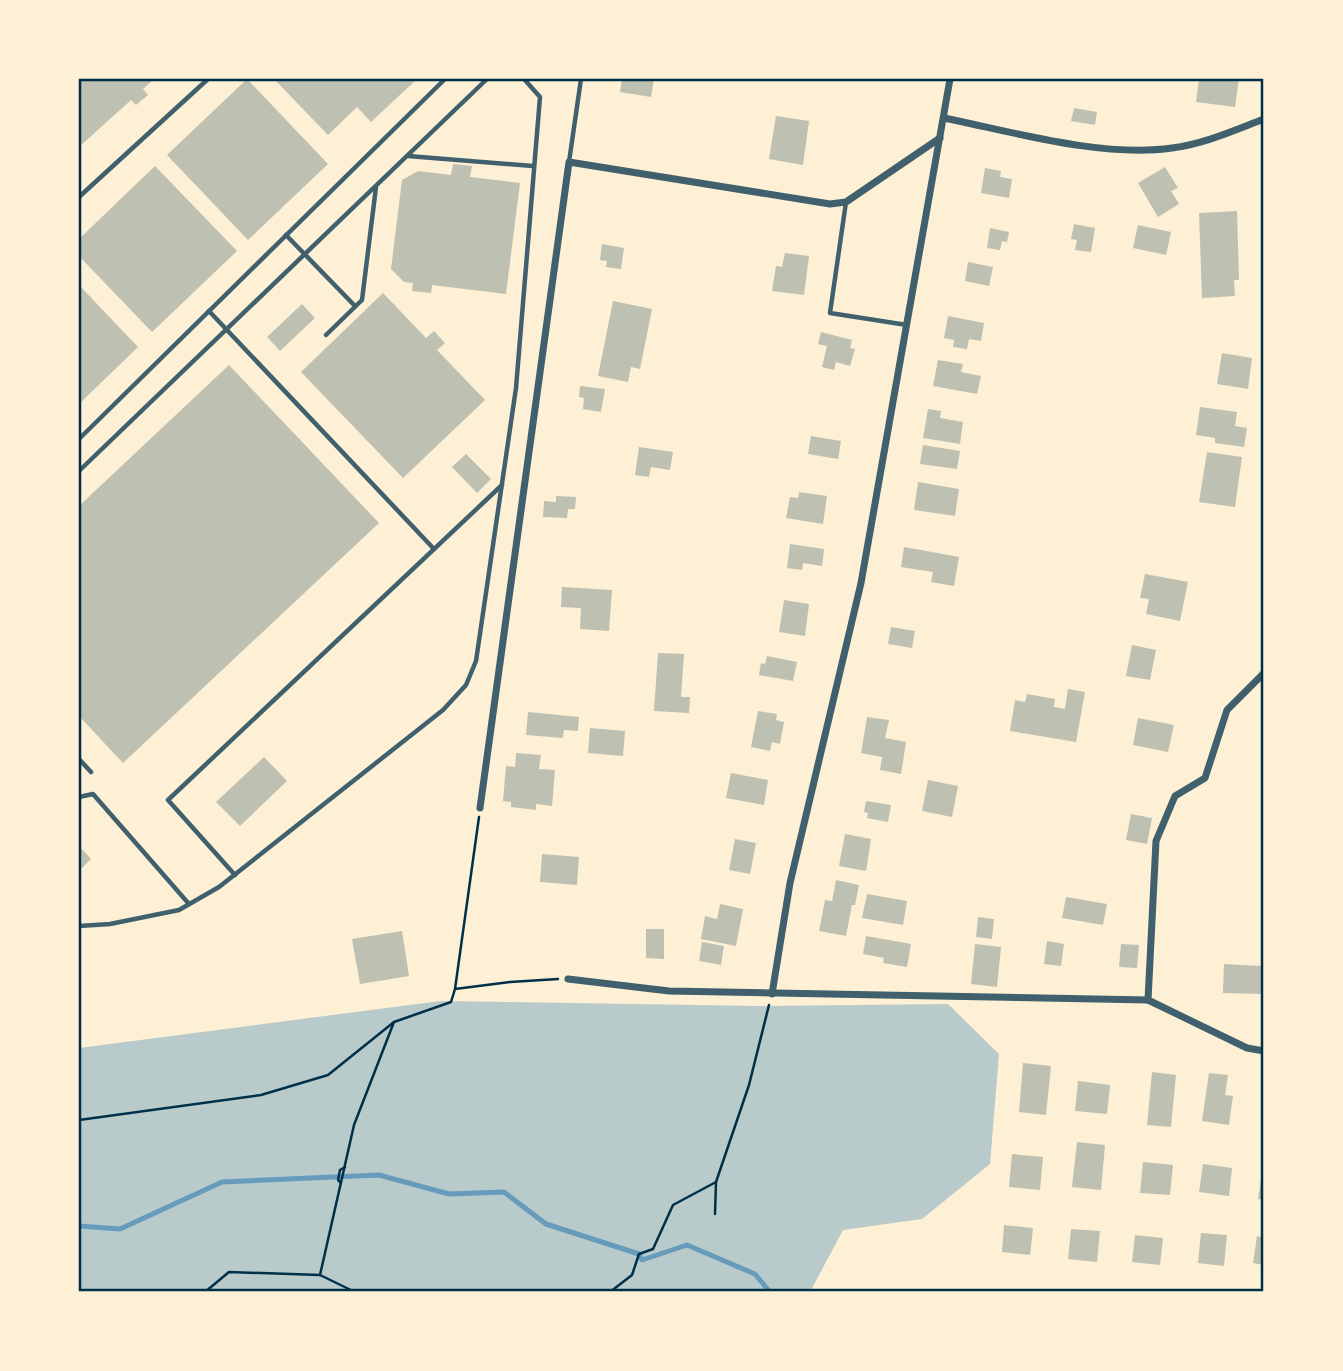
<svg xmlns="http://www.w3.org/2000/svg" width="1343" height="1371" font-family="'Alegreya Sans',sans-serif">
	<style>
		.green { fill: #b9caca }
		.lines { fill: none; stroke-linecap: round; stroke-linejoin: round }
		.stream { stroke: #669bbc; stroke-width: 5 }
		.building { fill: #bec0b2 }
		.path { stroke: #003049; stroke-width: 2.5 }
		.service { stroke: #3f606c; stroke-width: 4.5 }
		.minor { stroke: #3f606c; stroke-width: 7 }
		.neatline { fill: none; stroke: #003049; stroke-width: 2.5 }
	</style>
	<rect width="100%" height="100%" fill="#fdf0d5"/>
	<polygon class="green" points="440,1001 760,1006 948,1004 999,1054 990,1164 922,1219 843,1230 810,1292 79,1292 79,1048"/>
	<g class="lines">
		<polyline class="stream" points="79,1226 120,1229 222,1182 379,1175 449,1194 504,1192 546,1224 639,1254 642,1260 687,1245 755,1274 770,1292"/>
	</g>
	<g class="building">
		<polygon points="79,79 150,79 152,81 143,89 148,95 136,105 131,100 79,147"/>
		<polygon points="247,79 328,164 248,240 167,155"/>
		<polygon points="274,79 417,79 371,122 357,107 328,135"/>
		<polygon points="622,79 654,79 651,97 620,92"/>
		<polygon points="1199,79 1239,79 1235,107 1196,102"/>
		<polygon points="1074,108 1097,112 1095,125 1071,121"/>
		<polygon points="776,116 809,121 803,165 769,159"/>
		<polygon points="453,164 472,166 470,177 520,183 506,294 432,285 431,293 412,291 413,283 404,282 391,269 402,180 418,171 451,175"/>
		<polygon points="155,166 237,251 152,332 79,256 79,239"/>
		<polygon points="1165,167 1178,188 1171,191 1179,204 1158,217 1138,183"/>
		<polygon points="985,168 1001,171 1000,177 1012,179 1009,198 981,193"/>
		<polygon points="1237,211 1239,280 1234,280 1235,296 1202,298 1199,213"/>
		<polygon points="1074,224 1095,228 1091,252 1075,250 1077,240 1071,239"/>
		<polygon points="1138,225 1171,232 1166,255 1133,248"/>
		<polygon points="990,228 1009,232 1007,242 1002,241 1000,250 987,248"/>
		<polygon points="602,244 624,248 621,269 606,267 607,261 600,260"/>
		<polygon points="785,253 809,256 804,295 772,291 776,266 782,267"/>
		<polygon points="968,262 993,267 989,286 965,281"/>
		<polygon points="79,285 138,347 79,404"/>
		<polygon points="383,293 426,338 434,331 445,343 437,350 485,400 403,478 301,372"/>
		<polygon points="613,301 652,309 640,369 631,367 628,382 598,376"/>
		<polygon points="302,304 315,318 280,351 267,337"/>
		<polygon points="948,316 984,323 981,341 969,339 967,349 953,347 954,340 944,338"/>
		<polygon points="821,332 852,340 850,348 855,349 850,366 836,362 834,370 822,367 827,346 818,344"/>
		<polygon points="1222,353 1252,358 1248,389 1217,384"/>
		<polygon points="938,360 963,364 961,372 981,376 977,394 933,386"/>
		<polygon points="229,365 379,523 123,763 79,716 79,506"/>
		<polygon points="580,386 605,389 601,412 583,409 584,398 579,397"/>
		<polygon points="1200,407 1237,412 1235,426 1247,428 1244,447 1215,443 1215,438 1196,435"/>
		<polygon points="928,409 941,411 940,418 963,422 960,444 923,438"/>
		<polygon points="811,436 841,441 838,459 808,454"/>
		<polygon points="923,445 960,451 957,469 920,464"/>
		<polygon points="639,447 673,452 670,470 651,467 649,477 635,475"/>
		<polygon points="1207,452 1242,457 1235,507 1199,502"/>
		<polygon points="466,454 491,479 477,493 452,467"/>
		<polygon points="918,482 959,489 955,516 914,510"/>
		<polygon points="799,492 827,496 823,524 786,518 790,497 798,498"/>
		<polygon points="556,496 576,497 575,509 568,509 567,518 543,517 544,501 556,502"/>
		<polygon points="790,544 824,549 822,566 803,563 802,570 787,568"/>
		<polygon points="904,547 959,557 954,586 931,582 933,572 901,567"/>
		<polygon points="1145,574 1188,582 1180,621 1146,614 1149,599 1140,598"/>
		<polygon points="562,587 612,590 609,631 580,629 581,608 561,607"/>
		<polygon points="784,600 809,604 805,636 779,632"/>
		<polygon points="891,627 915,631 912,648 888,644"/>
		<polygon points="1132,645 1156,650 1150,680 1126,676"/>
		<polygon points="658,653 684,654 681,697 690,697 689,713 654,711"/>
		<polygon points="767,656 797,662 793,681 759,675 761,663 765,664"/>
		<polygon points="1068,689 1085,692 1076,742 1010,731 1015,700 1025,702 1027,694 1055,699 1054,707 1065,709"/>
		<polygon points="758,711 777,714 776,720 784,722 780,744 772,742 770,751 751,747"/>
		<polygon points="528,712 579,717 578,731 564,730 563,738 526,735"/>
		<polygon points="867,717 889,720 885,738 906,742 901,774 880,770 882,757 861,753"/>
		<polygon points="1138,718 1174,725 1168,752 1133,745"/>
		<polygon points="590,728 625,731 623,756 588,753"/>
		<polygon points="516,753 541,755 539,769 555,770 552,806 536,804 536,810 511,807 511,802 503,801 506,766 515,767"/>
		<polygon points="264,757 287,781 240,826 216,802"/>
		<polygon points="731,773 768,780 764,805 726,798"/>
		<polygon points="928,780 958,786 952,817 922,811"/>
		<polygon points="866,801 891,805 888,822 867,818 868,813 864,812"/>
		<polygon points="1131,814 1152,818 1147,844 1126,840"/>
		<polygon points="845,834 871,839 866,871 839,866"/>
		<polygon points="735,839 756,843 750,874 729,870"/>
		<polygon points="79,846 91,859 79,871"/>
		<polygon points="542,854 579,857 577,885 540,882"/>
		<polygon points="836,880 859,885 855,905 852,905 846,936 819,931 825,900 832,901"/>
		<polygon points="867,894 907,901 903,925 862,918"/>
		<polygon points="1066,897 1107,904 1103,925 1062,918"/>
		<polygon points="720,904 743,909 736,946 701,939 705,916 717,919"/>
		<polygon points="978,917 994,919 992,939 976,937"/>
		<polygon points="646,929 664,929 664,959 646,958"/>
		<polygon points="402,931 409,976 360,984 352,939"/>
		<polygon points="866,936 911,944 907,967 883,963 884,958 863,954"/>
		<polygon points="1047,941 1064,944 1061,966 1044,964"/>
		<polygon points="702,942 724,946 721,965 699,961"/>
		<polygon points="975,944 1001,947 997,987 971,984"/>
		<polygon points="1121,944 1139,945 1137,968 1119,967"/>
		<polygon points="1224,964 1262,966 1261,994 1223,993"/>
		<polygon points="1023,1063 1051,1066 1046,1115 1019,1112"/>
		<polygon points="1152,1072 1176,1075 1171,1127 1147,1125"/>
		<polygon points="1209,1073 1228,1075 1225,1095 1233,1096 1229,1125 1202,1121"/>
		<polygon points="1078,1081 1110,1085 1107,1114 1075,1111"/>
		<polygon points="1077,1142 1105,1145 1101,1190 1072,1187"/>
		<polygon points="1012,1154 1043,1157 1040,1190 1009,1187"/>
		<polygon points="1143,1162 1173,1165 1170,1195 1140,1193"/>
		<polygon points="1203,1164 1232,1168 1229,1196 1199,1192"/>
		<polygon points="1263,1167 1264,1167 1264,1200 1258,1199"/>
		<polygon points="1004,1225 1033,1228 1030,1255 1002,1252"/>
		<polygon points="1071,1229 1100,1231 1097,1262 1068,1259"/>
		<polygon points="1201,1233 1227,1235 1224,1266 1198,1263"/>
		<polygon points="1135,1235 1163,1238 1160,1265 1132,1262"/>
		<polygon points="1257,1236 1264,1238 1264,1265 1253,1263"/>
	</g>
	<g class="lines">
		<g class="path">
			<polyline points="479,817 455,989 510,982 558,979"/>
			<polyline points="79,1120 261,1095 328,1075 394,1022"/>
			<polyline points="341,1183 338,1180 340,1170 345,1167"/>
			<polyline points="715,1214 716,1182 749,1085 769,1005"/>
			<polyline points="320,1275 354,1125 394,1022 451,1002 455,989"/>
			<polyline points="205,1292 229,1272 320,1275 355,1292"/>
			<polyline points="610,1292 632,1275 639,1254 653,1249 673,1205 716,1182"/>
		</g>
		<g class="service">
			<polyline points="408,156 533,166"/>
			<polyline points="569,162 581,79"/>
			<polyline points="79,197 208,79"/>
			<polyline points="846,202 830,313 907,325"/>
			<polyline points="286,235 355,306"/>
			<polyline points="209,311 434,549"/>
			<polyline points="326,335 362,300 376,187"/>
			<polyline points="79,439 445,79"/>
			<polyline points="79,471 487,79"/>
			<polyline points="79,759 91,772"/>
			<polyline points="79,797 93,794 189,904"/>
			<polyline points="235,875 168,800 502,485"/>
			<polyline points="79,926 110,924 179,910 219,887 443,710 466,685 476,661 516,388 540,97 524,79"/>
		</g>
		<g class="minor">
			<path d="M944,118C1013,132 1103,158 1172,148C1204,144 1235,130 1264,119"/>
			<polyline points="480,808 569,162 830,204 846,202 940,138"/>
			<polyline points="568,979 669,991 1148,1000 1247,1048 1264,1051"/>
			<polyline points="772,994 790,883 861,583 950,79"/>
			<polyline points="1148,1000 1156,841 1175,796 1205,778 1227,710 1264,673"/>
		</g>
	</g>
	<rect width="1343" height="1371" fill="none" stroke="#fdf0d5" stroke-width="161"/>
	<rect x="80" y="80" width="1182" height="1210" class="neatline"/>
</svg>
